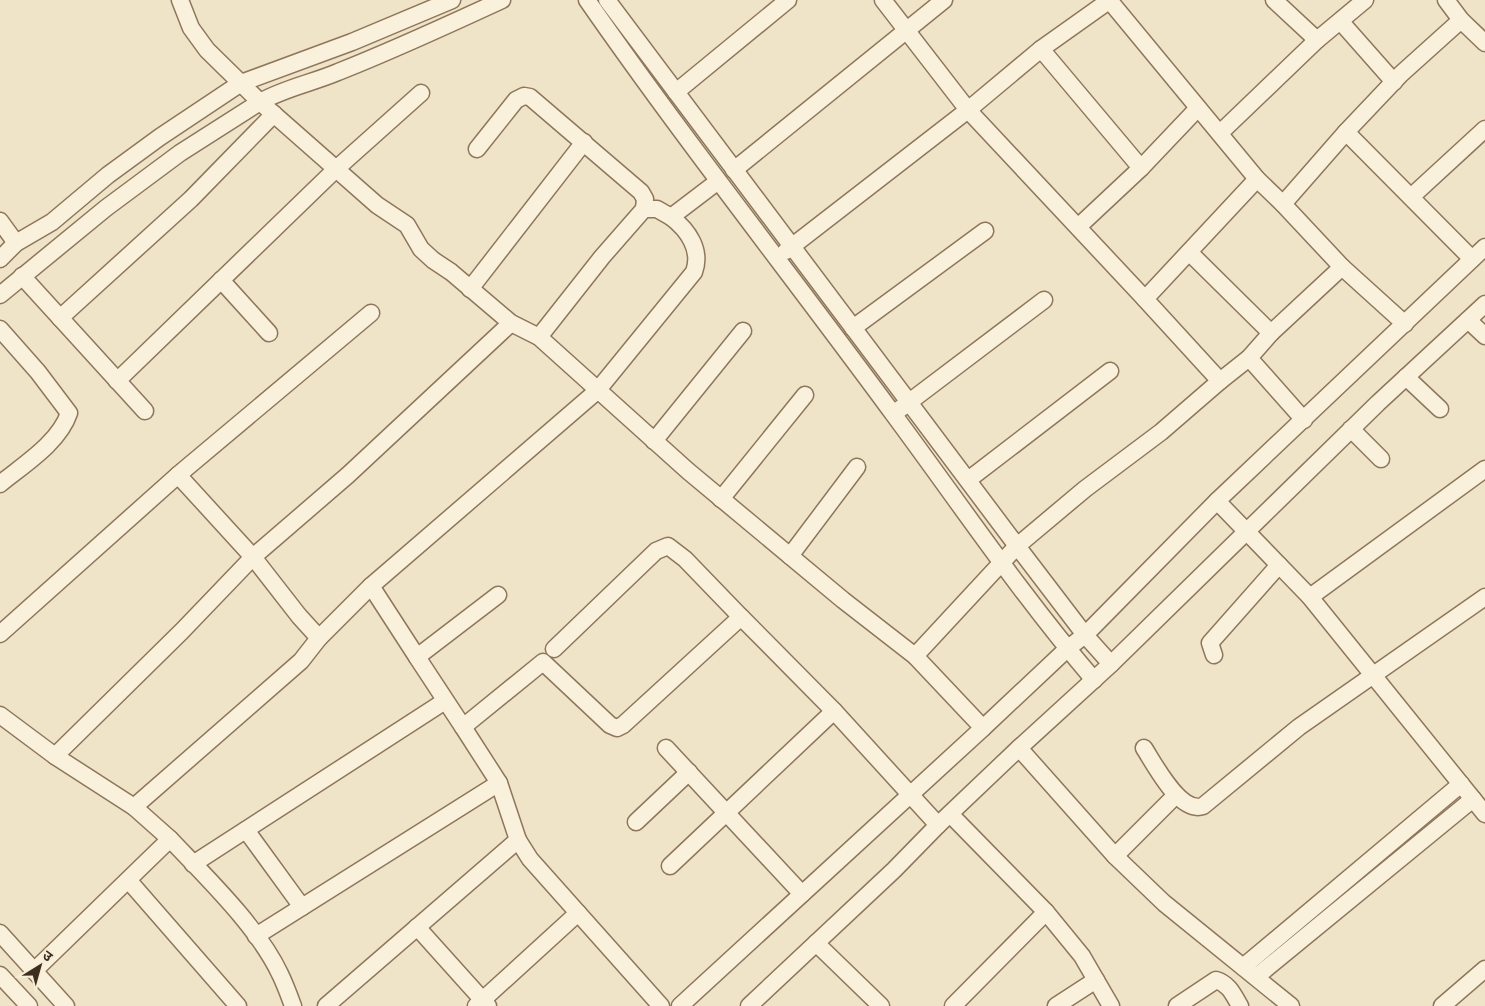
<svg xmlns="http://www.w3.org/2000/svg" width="1485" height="1006" font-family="'Playfair Display','Noto Sans Devanagari',serif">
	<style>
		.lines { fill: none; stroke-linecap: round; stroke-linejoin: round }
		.street-casing { stroke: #8d765c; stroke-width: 19 }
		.street { stroke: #faf1dc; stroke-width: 16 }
	</style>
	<rect width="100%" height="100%" fill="#f0e4c8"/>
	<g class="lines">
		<defs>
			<g id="street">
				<polyline points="180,0 191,28 207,50 260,102 377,205 407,225 421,249 433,260 451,272 511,323 539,337 688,471 843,600 915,656 983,728 680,1006"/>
				<path d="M587,0C685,141 792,276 894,415C960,504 1022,596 1094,680"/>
				<polyline points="607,0 1017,546 1085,635 1111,664"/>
				<polyline points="883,0 968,110 1145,299"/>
				<polyline points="1109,0 1257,179 1283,204 1342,267 1405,324"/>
				<polyline points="1274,0 1317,40"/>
				<polyline points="1446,0 1461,20 1485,43"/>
				<polyline points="1341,22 1394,82"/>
				<polyline points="1041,49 1141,168"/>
				<polyline points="676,92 788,0"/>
				<polyline points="1346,132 1472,259"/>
				<polyline points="1220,133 1317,40 1365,0"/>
				<polyline points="477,149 516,100 524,96 530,97 641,192 645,199 644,209"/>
				<polyline points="734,170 944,0"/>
				<polyline points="1411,197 1485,129"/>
				<polyline points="1283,204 1346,132 1401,74 1461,20"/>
				<polyline points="0,221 16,243"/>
				<polyline points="1078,227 1141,168 1198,108"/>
				<polyline points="786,251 968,110 1041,49 1110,0"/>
				<polyline points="1189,252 1271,333"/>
				<polyline points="0,259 16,243 52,222 108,175 160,137 241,83 352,42 452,0"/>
				<polyline points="22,276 145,411"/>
				<polyline points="221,280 269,333"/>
				<polyline points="470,289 584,142"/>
				<path d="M0,295L106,208L180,153L260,102C285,88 312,83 338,72C394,50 448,25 502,0"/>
				<polyline points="60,318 191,199 274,114"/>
				<polyline points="1468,320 1485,336"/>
				<polyline points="853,328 985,231"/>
				<path d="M0,329L38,372L69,413C59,443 23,465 0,484"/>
				<polyline points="539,337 602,257 644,209 657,209 671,217"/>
				<polyline points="1249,358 1220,381 1145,299 1257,179"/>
				<polyline points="1406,377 1440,409"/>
				<polyline points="117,381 336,169 421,93"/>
				<polyline points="900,409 1044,300"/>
				<polyline points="1304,420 1249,358 1271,333 1342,267"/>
				<polyline points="1351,429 1381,459"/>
				<polyline points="654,441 743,331"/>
				<polyline points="178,475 371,313"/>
				<polyline points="968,480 1110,371"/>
				<polyline points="721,499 805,395"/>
				<polyline points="1217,501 1310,597 1485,814"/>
				<polyline points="790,556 857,467"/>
				<polyline points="371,586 417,657"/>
				<polyline points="498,595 417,657 463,727 543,662 610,725 617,728 623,725 741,617 834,711 938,825"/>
				<polyline points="1310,597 1485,469"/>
				<polyline points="0,634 178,475 253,557 299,616 319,638"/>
				<polyline points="554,649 656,551 668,546 685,559 741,617"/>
				<polyline points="1214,655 1210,643 1279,565"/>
				<polyline points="915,656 1017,546 1085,489 1161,432 1220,381"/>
				<path d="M0,715L55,756L134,807L301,661L319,638L371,586L597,391L694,272C702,250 688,230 671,217L717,182"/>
				<polyline points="983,728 1067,649 1085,635 1217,501 1485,247"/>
				<polyline points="666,748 802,894"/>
				<polyline points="1019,748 1115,856 1176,795"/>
				<path d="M1144,748C1155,765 1180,814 1203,806L1299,727L1485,597"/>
				<polyline points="55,756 182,631 253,557 348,475 511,323"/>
				<polyline points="499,783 518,840"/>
				<polyline points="134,807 170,839"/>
				<polyline points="950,814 1046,912 1082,956 1111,1006"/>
				<polyline points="636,822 689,772"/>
				<polyline points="246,830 302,907"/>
				<polyline points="1115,856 1164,903 1291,1006"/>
				<polyline points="193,864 445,701"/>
				<polyline points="670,866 834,711"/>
				<polyline points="129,881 238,1006"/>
				<polyline points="417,927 488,1006"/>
				<polyline points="0,933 66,1006"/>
				<polyline points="256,936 499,783 463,727"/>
				<polyline points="816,943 881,1006"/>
				<polyline points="1243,967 1461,784"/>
				<path d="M34,971L170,839C206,877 258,927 280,974C285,984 289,995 293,1006"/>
				<polyline points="0,975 29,1006"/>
				<polyline points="1256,977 1473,799"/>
				<polyline points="326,1006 518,840 530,859 661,1006"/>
				<polyline points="476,1006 578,913"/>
				<polyline points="749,1006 894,870 938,825 1019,748 1111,664 1378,403 1485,304"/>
				<polyline points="953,1006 1046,912"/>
				<polyline points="1056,1006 1096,980"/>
				<path d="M1177,1006L1216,980C1229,984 1233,994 1240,1006"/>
				<polyline points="1442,1006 1485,969"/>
			</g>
		</defs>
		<use href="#street" class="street-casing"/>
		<use href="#street" class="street"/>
	</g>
	<g transform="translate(40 966) rotate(37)" stroke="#f7eed8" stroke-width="4" paint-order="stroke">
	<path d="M0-4L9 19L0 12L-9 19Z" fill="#3d2e20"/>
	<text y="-8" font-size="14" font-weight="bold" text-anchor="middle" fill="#3d2e20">उ</text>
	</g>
</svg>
